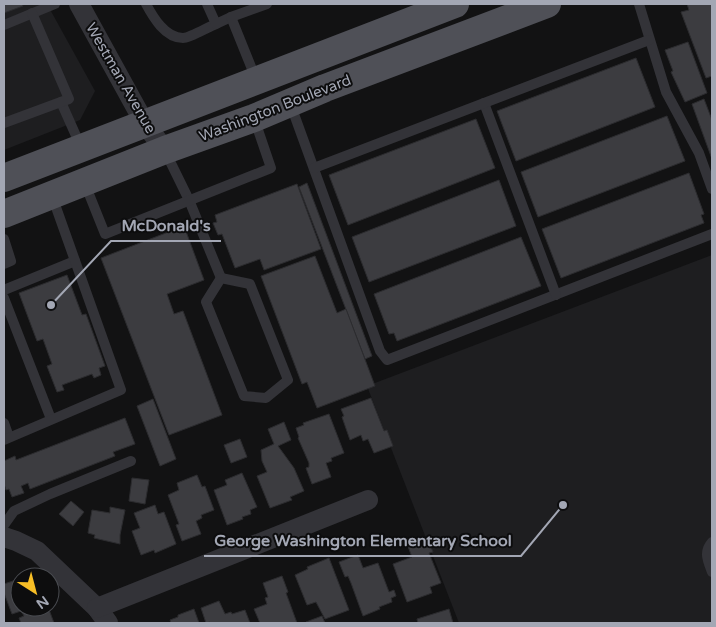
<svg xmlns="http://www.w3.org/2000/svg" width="716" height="627" font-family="'Varela Round',sans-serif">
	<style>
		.built { fill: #1e1e20 }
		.building { fill: #3c3c40; stroke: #2c2c2f }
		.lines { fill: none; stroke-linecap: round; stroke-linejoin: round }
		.service { stroke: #333338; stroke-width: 10 }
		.minor { stroke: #333338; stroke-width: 20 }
		.primary { stroke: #4f5057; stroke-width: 28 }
		.labels { text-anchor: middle; stroke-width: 4; stroke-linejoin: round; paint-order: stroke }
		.street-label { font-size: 15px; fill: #a3a7b4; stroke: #0d0d0e }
		.leader { fill: none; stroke: #a3a7b4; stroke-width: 2 }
		.callout-dot { fill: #a3a7b4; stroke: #0d0d0e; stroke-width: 2 }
		.callout-label { font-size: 16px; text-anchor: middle; font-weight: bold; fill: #a3a7b4; stroke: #0d0d0e; stroke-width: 4; stroke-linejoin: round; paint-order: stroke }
	</style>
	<rect width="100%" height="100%" fill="#121213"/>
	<g class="built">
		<polygon points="4,4 47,4 95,91 80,120 4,150"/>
		<polygon points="712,255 712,623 459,623 367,386"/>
	</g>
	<g class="building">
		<polygon points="4,4 22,4 23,6 4,13"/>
		<polygon points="687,4 712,4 712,76 706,78 681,12 689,10"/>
		<polygon points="688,42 707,93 685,102 671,72 673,71 665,50"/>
		<polygon points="636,58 655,107 516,161 497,111"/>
		<polygon points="704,99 712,120 712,159 692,104"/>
		<polygon points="667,116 685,161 538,217 521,172"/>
		<polygon points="476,119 495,168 348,225 329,175"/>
		<polygon points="689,173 704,214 701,215 704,223 561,278 542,229"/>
		<polygon points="499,180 516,226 369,282 352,237"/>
		<polygon points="307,183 372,356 365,359 299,187"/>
		<polygon points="297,184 321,249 264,270 260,259 235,268 222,234 218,235 213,223 217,222 215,215"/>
		<polygon points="184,226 204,280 167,294 174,314 183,311 222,415 169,435 101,258"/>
		<polygon points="521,237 541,286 397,341 394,333 389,334 374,294"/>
		<polygon points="315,256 337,313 346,309 375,386 317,408 307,382 302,384 261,276"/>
		<polygon points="67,275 82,315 86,314 105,366 99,368 101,375 94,378 92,374 62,385 64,390 57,392 47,366 52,364 43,339 37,341 19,293"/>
		<polygon points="371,398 384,431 387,430 393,446 374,453 368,439 363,441 361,435 350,440 342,417 344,416 341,409"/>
		<polygon points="153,399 176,459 160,466 137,406"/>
		<polygon points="329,414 344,453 331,458 332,461 326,463 331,477 312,484 306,468 309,467 309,463 298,438 299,437 296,428 304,425 303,423"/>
		<polygon points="125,418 135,444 113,452 115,456 30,489 28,483 21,486 24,493 12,497 9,489 6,490 4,484 4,461 15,456 16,460"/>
		<polygon points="284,422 291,440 278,446 294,468 304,491 290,497 292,500 270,508 257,476 267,472 262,461 261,450 274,444 268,429"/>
		<polygon points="240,439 247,457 231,463 224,445"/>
		<polygon points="242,473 257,507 250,510 251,514 242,517 243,519 227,525 214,490 227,485 225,480"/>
		<polygon points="197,475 202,487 205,486 214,510 201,515 202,518 196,521 201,534 182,541 176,525 179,524 168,495 179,490 177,483"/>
		<polygon points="132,478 149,480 145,504 129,501"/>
		<polygon points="71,501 84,512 73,526 59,514"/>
		<polygon points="155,505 158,514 164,512 176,544 155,553 154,550 141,555 132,531 140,528 134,513"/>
		<polygon points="110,507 125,510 120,535 120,544 94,538 95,535 88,533 92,510 110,513"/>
		<polygon points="427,537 433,552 429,553 441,583 430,587 432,593 407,602 393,564 412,557 407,544"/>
		<polygon points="358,555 363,568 378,563 389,592 394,590 396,596 391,598 392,602 379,607 380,609 363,616 351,583 348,576 345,577 339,562"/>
		<polygon points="329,558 349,610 325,619 316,602 307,605 295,575 308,569 307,567"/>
		<polygon points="282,576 288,592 286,593 297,623 260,623 254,609 267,604 265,598 268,597 263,583"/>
		<polygon points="19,579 20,607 30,608 12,614 4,593 4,584"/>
		<polygon points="219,601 225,614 231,612 232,614 245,610 250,623 210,623 210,622 206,623 201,608"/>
		<polygon points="32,607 48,607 54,623 21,623 19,618 24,616 22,612 32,608"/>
		<polygon points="194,609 199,623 171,623 170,620 178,617 178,615"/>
		<polygon points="449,609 453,623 418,623 417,619"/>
		<polygon points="322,616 325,623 306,623 306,622"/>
	</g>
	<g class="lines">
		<g class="service">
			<path d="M146,4C153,17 165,38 183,38C190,38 208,27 216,24"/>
			<polyline points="207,4 216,24 231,17"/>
			<polyline points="639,4 666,92 699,153 712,189"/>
			<polyline points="4,25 55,4"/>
			<polyline points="256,79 231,17 267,4"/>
			<polyline points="61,102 81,147"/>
			<polyline points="290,103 380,351 387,360 712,234"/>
			<polyline points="484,103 556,295"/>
			<polyline points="4,123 69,99 32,13"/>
			<polyline points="165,151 189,200 221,278"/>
			<polyline points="314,168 649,40"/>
			<polyline points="85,184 105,234 271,168 254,118"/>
			<polyline points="4,239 11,261 4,264"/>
			<polygon points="221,278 250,284 288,380 266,398 244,396 206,302"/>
			<polyline points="4,290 75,261"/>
			<polyline points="4,298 51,419"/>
			<polyline points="4,423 9,437"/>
			<polyline points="4,440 121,390 52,196"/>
			<polyline points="4,525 14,511 50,494 131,461"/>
			<path d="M712,542C703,552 708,561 712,572"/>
		</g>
		<g class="minor">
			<polyline points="79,4 145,124 165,150"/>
			<polyline points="4,537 16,541 37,551 97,608 108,623"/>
			<polyline points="97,608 368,500"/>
		</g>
		<g class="primary">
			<polyline points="4,178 455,4"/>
			<polyline points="4,214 165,150 254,118 325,88 547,4"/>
		</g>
	</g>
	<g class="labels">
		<g class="street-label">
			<text transform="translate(121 78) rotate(60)" y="5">Westman Avenue</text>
			<text transform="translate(275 108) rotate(-21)" y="5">Washington Boulevard</text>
		</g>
	</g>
	<path class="leader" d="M51 305L111 241H221M563 505L521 556H204"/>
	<g class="callout-dot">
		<circle cx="51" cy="305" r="5"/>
		<circle cx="563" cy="505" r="5"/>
	</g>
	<g class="callout-label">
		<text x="166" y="231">McDonald's</text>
		<text x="363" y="546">George Washington Elementary School</text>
	</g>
	<rect width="716" height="627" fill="none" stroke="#a3a7b4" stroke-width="10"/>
	<g transform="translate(35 592) rotate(144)"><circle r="24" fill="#0d0d0e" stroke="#494b50"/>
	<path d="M0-4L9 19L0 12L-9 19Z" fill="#f7be26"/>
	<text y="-8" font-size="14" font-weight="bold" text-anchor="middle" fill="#a3a7b4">N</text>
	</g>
</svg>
